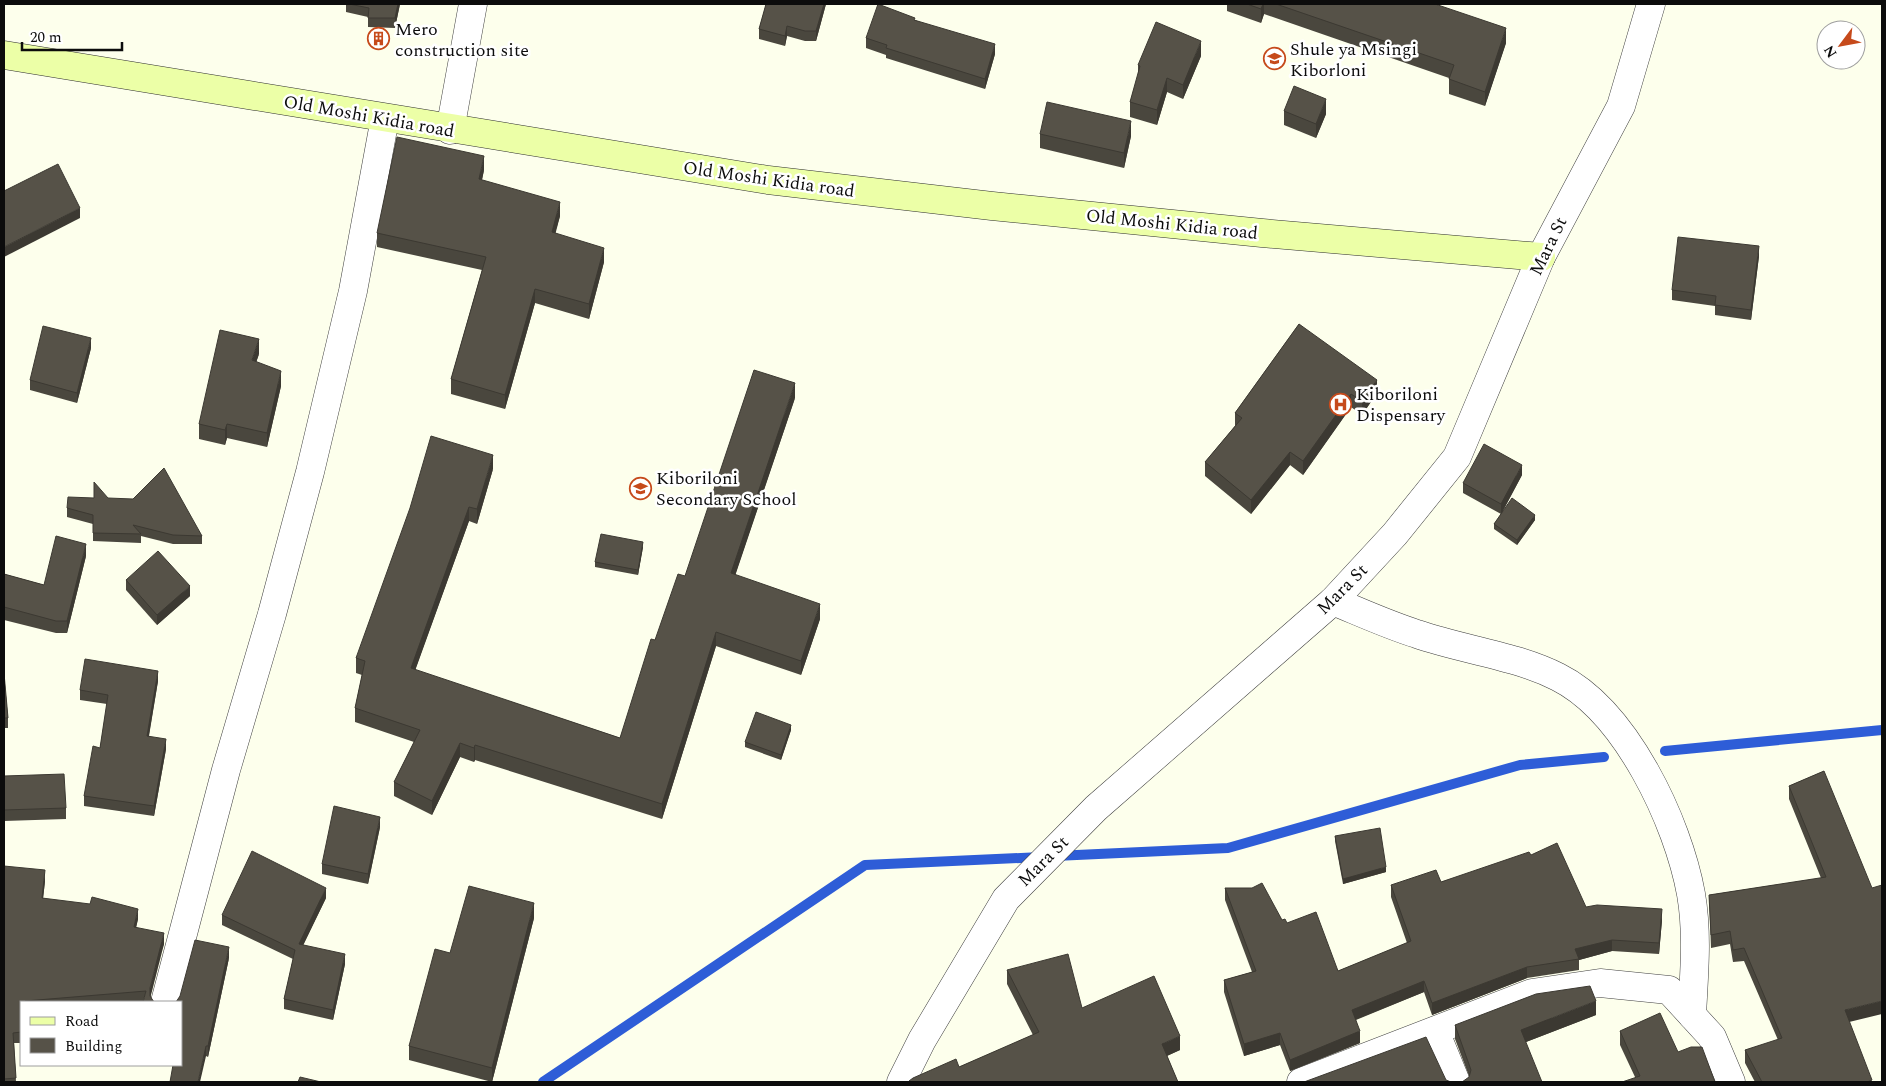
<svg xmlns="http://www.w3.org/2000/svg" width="1886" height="1086" font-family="Spectral,serif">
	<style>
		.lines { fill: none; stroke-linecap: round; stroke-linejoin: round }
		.stream { stroke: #2e5dd7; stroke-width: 10 }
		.street-casing { stroke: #3f3f3f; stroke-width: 29 }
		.secondary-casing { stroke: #2e2e2e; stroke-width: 29 }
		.street { stroke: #fff; stroke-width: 28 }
		.secondary { stroke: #ecffa7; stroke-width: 28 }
		.wall { fill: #4a473e }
		.shaded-wall { fill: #3c3932 }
		.building { fill: #565248; stroke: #3c3932 }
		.labels { text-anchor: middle; stroke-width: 5; stroke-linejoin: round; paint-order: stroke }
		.poi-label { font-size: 18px; fill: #0c0c0c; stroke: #fff; text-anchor: start }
		.street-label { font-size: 18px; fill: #0c0c0c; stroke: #fff }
	</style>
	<rect width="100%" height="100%" fill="#fdffec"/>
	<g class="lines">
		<g class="stream">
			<polyline points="1665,751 1882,730"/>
			<polyline points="1055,856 1228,848 1520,765 1604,757"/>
			<polyline points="543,1082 865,865 1041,857"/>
		</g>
		<defs>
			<g id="street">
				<polyline points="450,130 473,4"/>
				<path d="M1333,601C1360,612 1388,625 1417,634C1463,650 1514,655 1558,677C1626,711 1678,822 1691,894C1698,934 1694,975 1692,1015"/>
				<polyline points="165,1002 226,770 272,614 310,472 353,291 385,118"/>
				<polyline points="1435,1031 1456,1082"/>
				<polyline points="901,1082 922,1040 1006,899 1096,808 1333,601 1395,534 1457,457 1541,257 1621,106 1651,4"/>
				<polyline points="1301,1082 1532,993 1600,983 1669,990 1712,1037 1731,1082"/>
			</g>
			<polyline id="secondary" points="4,55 768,180 992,206 1262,233 1541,257"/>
		</defs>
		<use href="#street" class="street-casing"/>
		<use href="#secondary" class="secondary-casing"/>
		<use href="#street" class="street"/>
		<use href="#secondary" class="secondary"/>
	</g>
	<g class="wall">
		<polygon points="339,4 400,4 395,28 368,27 368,17 346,12 346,5"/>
		<polygon points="766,4 826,4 816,41 805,41 787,36 785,46 759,39 759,29"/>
		<polygon points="1227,4 1435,4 1506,43 1485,106 1449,94 1449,78 1264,14 1261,23 1227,11"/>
		<polygon points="915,20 995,54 985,89 886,58 886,55 866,48 866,38"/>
		<polygon points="1201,56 1183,99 1167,92 1157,125 1130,117 1130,102 1138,76 1138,65"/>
		<polygon points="1284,111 1326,114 1316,138 1284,125"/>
		<polygon points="1040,134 1131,136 1124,168 1040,148"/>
		<polygon points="484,170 482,180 560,216 555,233 604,262 589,319 535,303 505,409 451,394 451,379 482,270 377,247 377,233"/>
		<polygon points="1759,256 1751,320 1715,315 1715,306 1672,300 1672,290"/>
		<polygon points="1299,324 1377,393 1362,415 1351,407 1303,475 1290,465 1251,514 1205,476 1205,462 1235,426 1235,413"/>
		<polygon points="91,348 77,403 30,390 30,380"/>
		<polygon points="259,354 256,362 281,386 267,447 227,438 225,445 199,439 199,424"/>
		<polygon points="795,398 735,575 820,619 801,675 716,646 662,819 475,760 474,762 460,757 432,815 394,796 394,782 414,742 355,722 355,708 362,675 356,673 356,658 493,469 477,524 469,521 415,670 620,738 655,640 685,576"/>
		<polygon points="1522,475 1503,511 1535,520 1517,545 1494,529 1494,524 1501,514 1463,493 1463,483"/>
		<polygon points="108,498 202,536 202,544 173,544 141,536 141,543 93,541 93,524 67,517 67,508"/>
		<polygon points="643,547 638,575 595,567 595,562"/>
		<polygon points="86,556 67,633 56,633 4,620 4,574 44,585"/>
		<polygon points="126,580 190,596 157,625 126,590"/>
		<polygon points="4,673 8,718 8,728 4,728"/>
		<polygon points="158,681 149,736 166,749 154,816 84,806 84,796 100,748 107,704 80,700 80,690"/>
		<polygon points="791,730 781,760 745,747 745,742"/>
		<polygon points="1824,771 1849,1022 1872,1082 1755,1082 1745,1063 1745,1050 1778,1040 1744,961 1733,962 1730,944 1711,948 1709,895 1821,878 1789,799 1789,786"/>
		<polygon points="4,776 66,808 66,819 4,821"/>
		<polygon points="380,827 368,884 322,874 322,864"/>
		<polygon points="1335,836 1386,872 1343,884 1335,841"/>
		<polygon points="1531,855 1586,907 1662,920 1659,954 1612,951 1579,960 1579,970 1527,978 1432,1015 1424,992 1356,1020 1360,1043 1290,1071 1280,1045 1244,1056 1224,992 1224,980 1252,972 1225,900 1225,888 1287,923 1338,971 1407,943 1391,897 1391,885 1441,882"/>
		<polygon points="4,866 45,881 43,898 138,919 136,927 164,944 143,1001 131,1002 21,1002 21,1043 14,1043 16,1082 4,1082"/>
		<polygon points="326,898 303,945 345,964 333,1020 284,1009 284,999 293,959 222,925 222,915"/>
		<polygon points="534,918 492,1082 409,1060 409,1046 450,953"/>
		<polygon points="229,958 208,1057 206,1056 173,1065"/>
		<polygon points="1007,970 1082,1008 1180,1050 1167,1056 1178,1082 909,1082 909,1081 959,1067 1033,1035 1007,984"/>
		<polygon points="1596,1015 1526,1042 1469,1076 1455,1039 1455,1025"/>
		<polygon points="1620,1031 1678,1052 1715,1082 1635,1077 1620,1045"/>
	</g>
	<g class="shaded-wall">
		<polygon points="398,4 400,4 395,28 395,18"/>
		<polygon points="824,4 826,4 816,41 816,31"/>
		<polygon points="1263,4 1264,4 1264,14 1261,23 1261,9"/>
		<polygon points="787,26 787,36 785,46 785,36"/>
		<polygon points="1506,28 1506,43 1485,106 1485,92"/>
		<polygon points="1201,41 1201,56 1183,99 1183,85"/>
		<polygon points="995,44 995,54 985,89 985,79"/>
		<polygon points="1167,78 1167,92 1157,125 1157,110"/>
		<polygon points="1326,99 1326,114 1316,138 1316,124"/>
		<polygon points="1131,121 1131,136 1124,168 1124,153"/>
		<polygon points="484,156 484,170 479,193 479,179"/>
		<polygon points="560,202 560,216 552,247 552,232"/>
		<polygon points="80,208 80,218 4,257 4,247"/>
		<polygon points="1759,246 1759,256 1751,320 1751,310"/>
		<polygon points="604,248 604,262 589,319 589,304"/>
		<polygon points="535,289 535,303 505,409 505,395"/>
		<polygon points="91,338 91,348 77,403 77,393"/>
		<polygon points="259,339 259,354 252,375 252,360"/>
		<polygon points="281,371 281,386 267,447 267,433"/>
		<polygon points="1377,380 1377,393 1362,415 1362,401"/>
		<polygon points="795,383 795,398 731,588 731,573"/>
		<polygon points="1351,394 1351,407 1303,475 1303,461"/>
		<polygon points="227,424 227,438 225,445 225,430"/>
		<polygon points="1290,452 1290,465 1251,514 1251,500"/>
		<polygon points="493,455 493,469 477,524 477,509"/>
		<polygon points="1522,465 1522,475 1501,514 1501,504"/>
		<polygon points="469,507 469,521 411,682 411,668"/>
		<polygon points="1535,515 1535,520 1517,545 1517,540"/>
		<polygon points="643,542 643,547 638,575 638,570"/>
		<polygon points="86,544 86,556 67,633 67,621"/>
		<polygon points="190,586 190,596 157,625 157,615"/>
		<polygon points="820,604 820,619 801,675 801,661"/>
		<polygon points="716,632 716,646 662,819 662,804"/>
		<polygon points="158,671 158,681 147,746 147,736"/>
		<polygon points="791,725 791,730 781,760 781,755"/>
		<polygon points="166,739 166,749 154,816 154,806"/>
		<polygon points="460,743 460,757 432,815 432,801"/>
		<polygon points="475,745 475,760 474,762 474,748"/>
		<polygon points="380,817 380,827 368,884 368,874"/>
		<polygon points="1386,867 1386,872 1343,884 1343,879"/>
		<polygon points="45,870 45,881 42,908 42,898"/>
		<polygon points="326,888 326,898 299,954 299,944"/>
		<polygon points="534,903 534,918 492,1082 492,1068"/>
		<polygon points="138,909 138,919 134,937 134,927"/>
		<polygon points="1662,909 1662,920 1659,954 1659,943"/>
		<polygon points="164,933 164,944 150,999 150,988"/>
		<polygon points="1612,940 1612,951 1579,960 1575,949"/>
		<polygon points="229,947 229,958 208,1057 208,1046"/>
		<polygon points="345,954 345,964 333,1020 333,1010"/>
		<polygon points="1527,967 1527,978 1432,1015 1432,1003"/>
		<polygon points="1424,981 1424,992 1352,1021 1352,1010"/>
		<polygon points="1596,1001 1596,1015 1521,1044 1521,1030"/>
		<polygon points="1882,1001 1882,1014 1845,1023 1845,1010"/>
		<polygon points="1360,1031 1360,1043 1290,1071 1290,1060"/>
		<polygon points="1280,1033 1280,1045 1244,1056 1244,1044"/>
		<polygon points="1180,1036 1180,1050 1162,1058 1162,1044"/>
		<polygon points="206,1046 206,1056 200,1082 198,1082"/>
	</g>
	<g class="building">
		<polygon points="349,4 398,4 395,18 368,18 369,8"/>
		<polygon points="766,4 824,4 816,31 805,31 787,26 785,36 759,29"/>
		<polygon points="878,4 915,18 914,20 995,44 985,79 886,48 887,45 866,38"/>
		<polygon points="1247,4 1263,4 1261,9"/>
		<polygon points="1276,4 1435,4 1506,28 1485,92 1449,79 1454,65"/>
		<polygon points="1156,22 1201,41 1183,85 1167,78 1157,110 1130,102 1140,66 1138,65"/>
		<polygon points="1294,86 1326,99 1316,124 1284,111"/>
		<polygon points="1047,102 1131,121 1124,153 1040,134"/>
		<polygon points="397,137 484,156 479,179 560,202 552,232 604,248 589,304 535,289 505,395 451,379 486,257 377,233"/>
		<polygon points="58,164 80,208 4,247 4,191"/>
		<polygon points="1678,237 1759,246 1751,310 1715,305 1716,296 1672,290"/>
		<polygon points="1299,324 1377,380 1362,401 1351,394 1303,461 1290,452 1251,500 1205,462 1242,418 1235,413"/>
		<polygon points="43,326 91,338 77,393 30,380"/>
		<polygon points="220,330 259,339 252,360 281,371 267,433 227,424 225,430 199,424"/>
		<polygon points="754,370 795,383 731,573 820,604 801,661 716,632 662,804 475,745 474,748 460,743 432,801 394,782 420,730 355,708 365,661 356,658 410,508 431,436 493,455 477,509 469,507 411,668 620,738 651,639 655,640 678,574 685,576"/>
		<polygon points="1484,444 1522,465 1501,504 1463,483"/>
		<polygon points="164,468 202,536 173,535 133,525 141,534 93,533 93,515 67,508 68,497 94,498 94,482 108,498 133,499"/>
		<polygon points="1512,498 1535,515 1517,540 1494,524"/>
		<polygon points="601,534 643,542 638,570 595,562"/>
		<polygon points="56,536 86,544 67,621 56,621 4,607 4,574 44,585"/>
		<polygon points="158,551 190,586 157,615 126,580"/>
		<polygon points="85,659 158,671 147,736 166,739 154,806 84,796 93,746 100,748 108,695 80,690"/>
		<polygon points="4,673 8,718 4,718"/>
		<polygon points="756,712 791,725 781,755 745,742"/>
		<polygon points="1824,771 1872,888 1882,885 1882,1001 1845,1010 1872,1080 1867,1082 1762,1082 1745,1050 1782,1038 1744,948 1733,950 1730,931 1711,935 1709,895 1826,877 1789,786"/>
		<polygon points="64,774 66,808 4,810 4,776"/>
		<polygon points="334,806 380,817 368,874 322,864"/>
		<polygon points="1380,828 1386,867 1343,879 1335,836"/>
		<polygon points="1557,843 1586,907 1597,905 1662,909 1659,943 1612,940 1575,949 1579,959 1527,967 1432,1003 1424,981 1352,1010 1360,1031 1290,1060 1280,1033 1244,1044 1224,980 1256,971 1225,888 1252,888 1262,883 1282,920 1285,919 1287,923 1316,912 1338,971 1411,941 1391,885 1436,870 1441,882 1529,852 1531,855"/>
		<polygon points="252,851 326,888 299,944 345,954 333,1010 284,999 295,950 222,915"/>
		<polygon points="4,866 45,870 42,898 90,904 92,897 138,909 134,927 164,933 150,988 150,996 154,1002 143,1002 146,991 25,1001 25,1002 21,1002 21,1032 13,1033 16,1078 4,1079"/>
		<polygon points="469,886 534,903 492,1068 409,1046 435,949 450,953"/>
		<polygon points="195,940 229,947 208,1046 206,1046 198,1082 170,1082 173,1065 181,1065 181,1002 176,1002 180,996"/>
		<polygon points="1068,954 1082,1008 1154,976 1180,1036 1162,1044 1178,1082 910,1082 909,1081 913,1078 956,1059 959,1067 1039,1032 1007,970"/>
		<polygon points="1590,986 1596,1001 1521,1030 1542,1082 1462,1082 1469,1077 1471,1070 1455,1025 1536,994"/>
		<polygon points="1660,1013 1678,1052 1691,1047 1702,1047 1715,1082 1622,1082 1640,1076 1620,1031"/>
		<polygon points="1426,1037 1446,1080 1451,1082 1304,1082"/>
		<polygon points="300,1077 321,1082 298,1082"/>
	</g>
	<defs>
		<symbol id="building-ring" viewBox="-11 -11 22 22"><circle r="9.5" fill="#fff" stroke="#c64a1b" stroke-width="1.5"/><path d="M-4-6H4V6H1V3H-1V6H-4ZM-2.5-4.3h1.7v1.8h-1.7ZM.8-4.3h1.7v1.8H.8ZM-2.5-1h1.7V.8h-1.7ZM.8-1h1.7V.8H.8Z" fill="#c64a1b"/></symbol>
		<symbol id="school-ring" viewBox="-11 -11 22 22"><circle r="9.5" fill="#fff" stroke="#c64a1b" stroke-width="1.5"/><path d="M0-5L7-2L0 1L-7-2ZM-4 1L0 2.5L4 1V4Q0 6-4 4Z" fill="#c64a1b"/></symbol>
		<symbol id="hospital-ring" viewBox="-11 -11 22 22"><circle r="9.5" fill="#fff" stroke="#c64a1b" stroke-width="1.5"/><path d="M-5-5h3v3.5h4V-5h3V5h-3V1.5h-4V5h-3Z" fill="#c64a1b"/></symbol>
	</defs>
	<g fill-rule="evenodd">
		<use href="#building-ring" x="366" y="26" width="25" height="25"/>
		<use href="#school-ring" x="1262" y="46" width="25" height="25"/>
		<use href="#hospital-ring" x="1328" y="392" width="25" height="25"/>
		<use href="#school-ring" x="628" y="476" width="25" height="25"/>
	</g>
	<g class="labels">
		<g class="poi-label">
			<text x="395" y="35">Mero<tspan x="395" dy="21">construction site</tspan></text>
			<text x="1290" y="55">Shule ya Msingi<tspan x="1290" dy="21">Kiborloni</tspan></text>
			<text x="1356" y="400">Kiboriloni<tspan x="1356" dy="21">Dispensary</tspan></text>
			<text x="656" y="484">Kiboriloni<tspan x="656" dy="21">Secondary School</tspan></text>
		</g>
		<g class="street-label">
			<text transform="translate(369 116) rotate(10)" y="6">Old Moshi Kidia road</text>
			<text transform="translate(769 179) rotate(8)" y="6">Old Moshi Kidia road</text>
			<text transform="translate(1172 224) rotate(6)" y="6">Old Moshi Kidia road</text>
			<text transform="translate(1548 246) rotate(-64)" y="6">Mara St</text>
			<text transform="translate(1342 589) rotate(-45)" y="6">Mara St</text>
			<text transform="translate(1043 861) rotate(-45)" y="6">Mara St</text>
		</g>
	</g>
	<rect width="1886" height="1086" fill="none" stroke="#0c0c0c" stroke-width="10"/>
	<rect x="20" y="1001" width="162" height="65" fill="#ffffff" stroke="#9e9e9e"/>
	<rect x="30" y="1017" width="25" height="8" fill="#ecffa7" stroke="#9e9e9e"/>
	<text x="65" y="1026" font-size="15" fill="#0c0c0c">Road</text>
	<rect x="30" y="1038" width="25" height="15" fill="#565248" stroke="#9e9e9e"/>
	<text x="65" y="1051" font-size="15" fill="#0c0c0c">Building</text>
	<g transform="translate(1841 45) rotate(238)"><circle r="24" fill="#ffffff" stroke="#9e9e9e"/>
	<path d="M0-4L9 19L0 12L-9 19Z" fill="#c64a1b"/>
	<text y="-8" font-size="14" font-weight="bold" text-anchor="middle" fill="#0c0c0c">N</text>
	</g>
	<path d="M22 42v8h100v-8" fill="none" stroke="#0c0c0c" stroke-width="2.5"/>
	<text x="30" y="42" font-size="15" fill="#0c0c0c" stroke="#ffffff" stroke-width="4" paint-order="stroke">20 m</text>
</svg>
